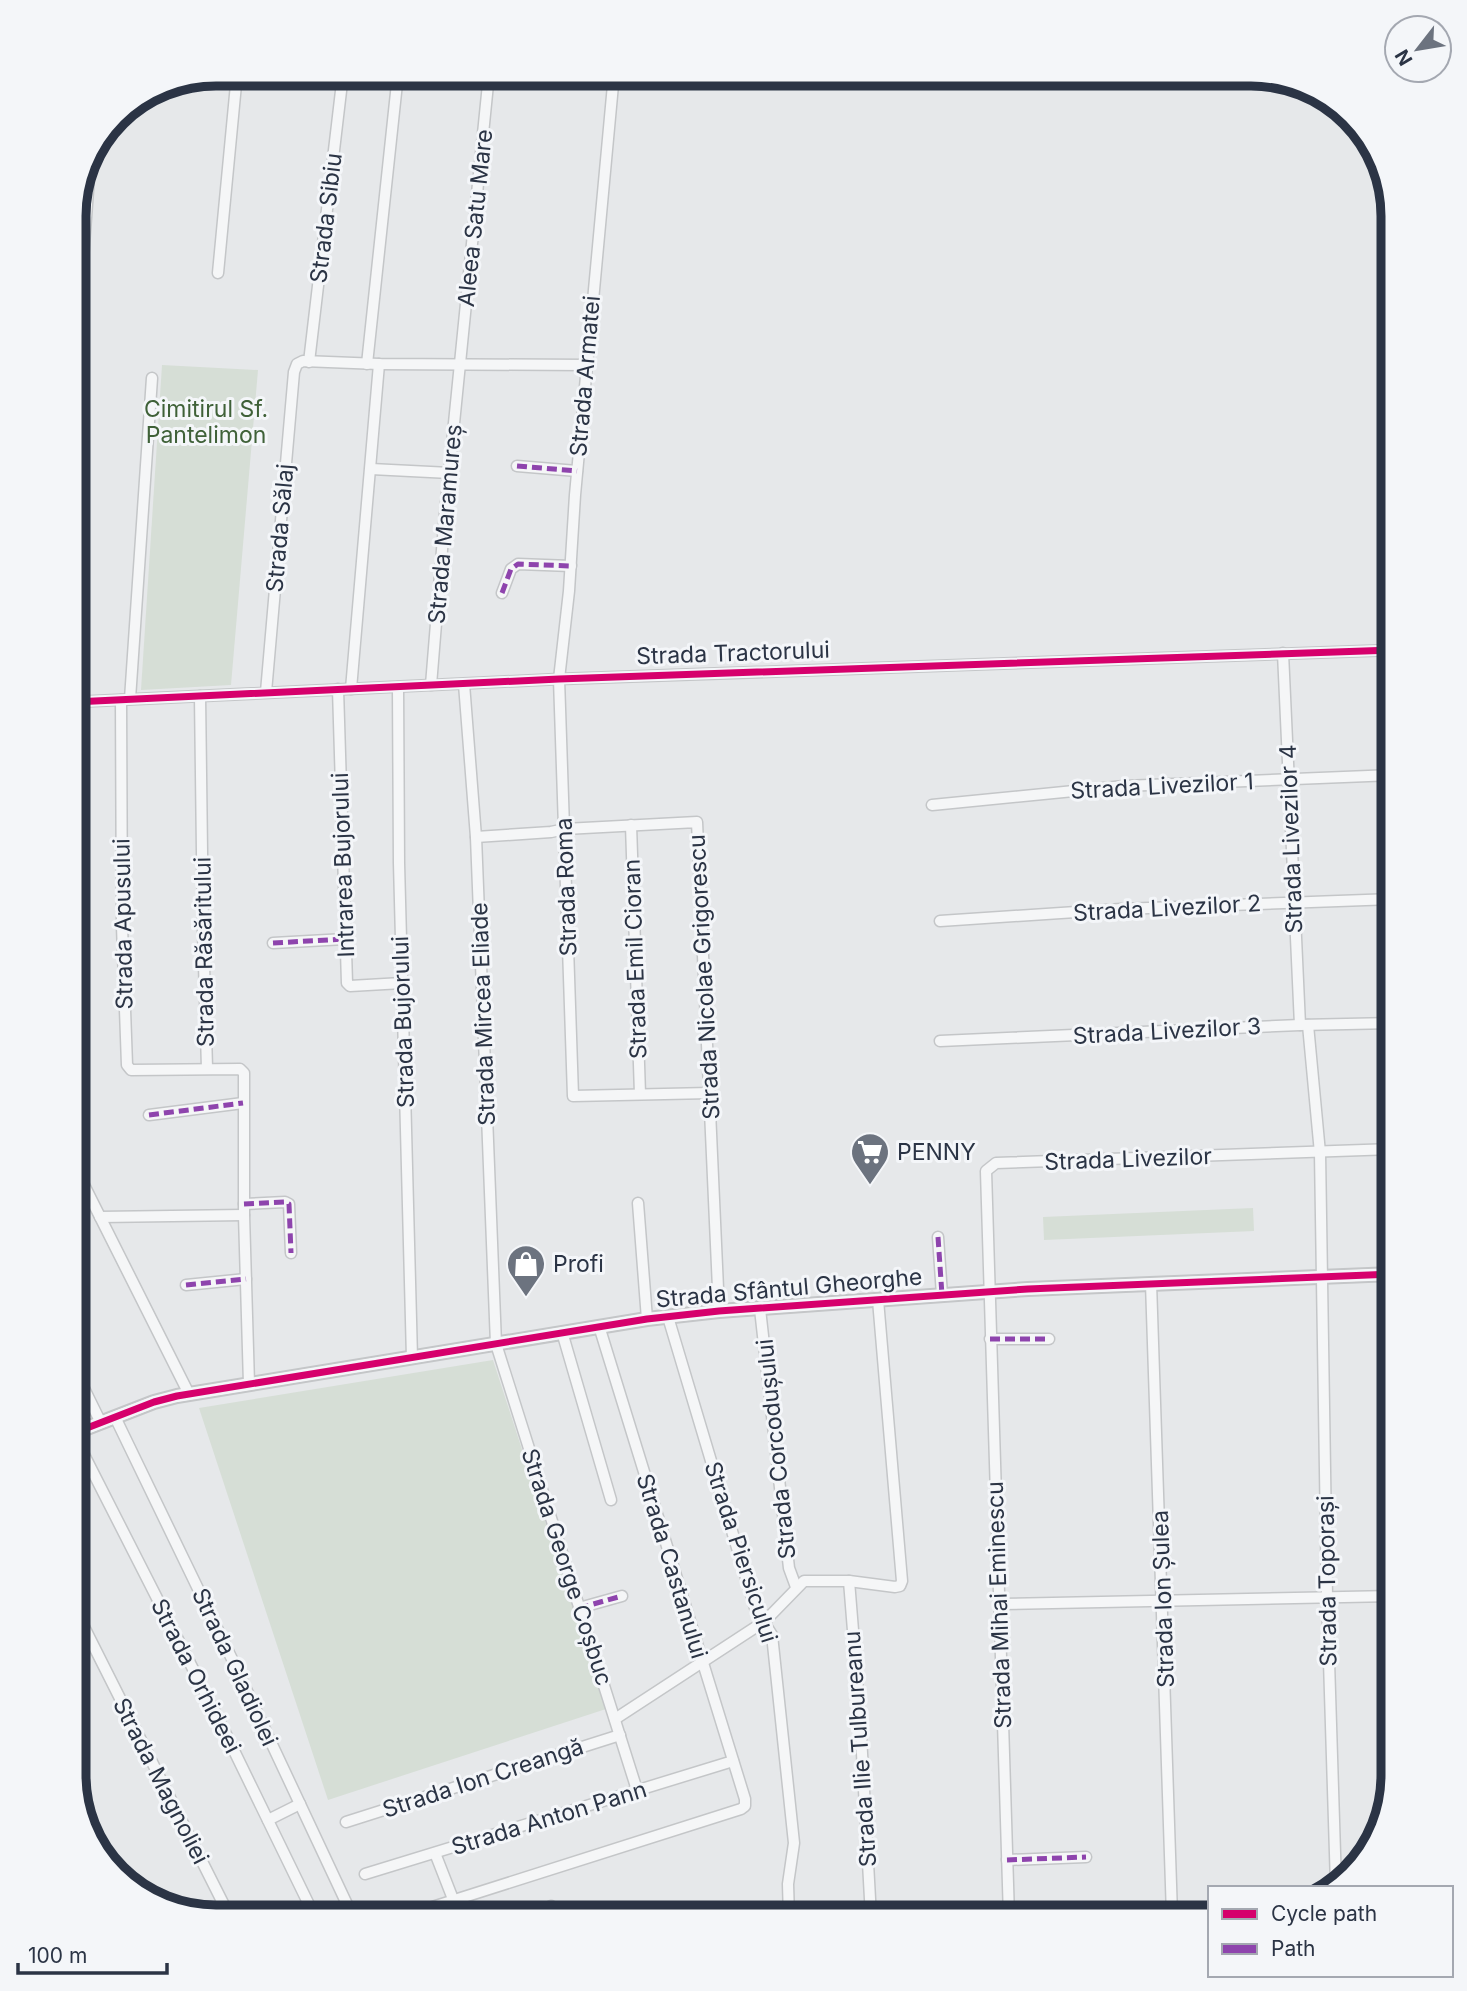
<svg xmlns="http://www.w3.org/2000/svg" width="1467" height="1991" font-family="Inter,sans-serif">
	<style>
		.green { fill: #d6ded6 }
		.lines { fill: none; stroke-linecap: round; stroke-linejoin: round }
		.minor-casing { stroke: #c4c6c8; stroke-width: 13 }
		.tertiary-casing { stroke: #c4c6c8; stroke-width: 16 }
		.minor { stroke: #f5f6f7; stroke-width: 10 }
		.tertiary { stroke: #f5f6f7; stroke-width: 12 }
		.quiet { stroke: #8e44ad; stroke-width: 5; stroke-dasharray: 10 5; stroke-linecap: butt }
		.cycleway-casing { stroke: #f4f6f9; stroke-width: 11 }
		.cycleway { stroke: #d6006c; stroke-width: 7 }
		.labels { text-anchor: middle; stroke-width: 6; stroke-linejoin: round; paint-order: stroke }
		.street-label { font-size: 23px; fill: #2b3445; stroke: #f4f6f9 }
		.park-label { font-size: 23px; fill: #3f6138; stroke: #f4f6f9 }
		.poi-label { font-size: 23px; fill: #2b3445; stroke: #f4f6f9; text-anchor: start }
		.rim { fill: none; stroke: #2b3445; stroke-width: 9 }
	</style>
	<rect width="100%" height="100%" fill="#e6e8ea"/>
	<g class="green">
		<polygon points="162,365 258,370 231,685 141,690"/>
		<polygon points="1253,1208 1254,1231 1044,1240 1043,1217"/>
		<polygon points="493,1360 606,1709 328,1800 199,1408"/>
	</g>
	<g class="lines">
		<defs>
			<g id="minor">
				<polyline points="614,74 575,495 569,591 559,679 573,1096 710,1093"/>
				<polyline points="218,273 237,74"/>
				<polyline points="74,340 79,314 91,149"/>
				<polyline points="309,362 343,74"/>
				<polyline points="367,364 398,74"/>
				<polyline points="517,466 577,471"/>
				<polyline points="371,469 450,473"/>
				<polyline points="502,593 511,569 518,564 571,566"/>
				<polyline points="1283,653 1300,1025"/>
				<polyline points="464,684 476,837 496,1344 637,1790"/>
				<polyline points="431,685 445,513 489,74"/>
				<polyline points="398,687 399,863 412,1358"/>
				<polyline points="338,689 347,983 350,986 402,983"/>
				<polyline points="351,689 379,364"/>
				<polyline points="266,692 294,372 297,364 303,361 379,364 587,365"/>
				<polyline points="200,696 203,930 207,1068"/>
				<polyline points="130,699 152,378"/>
				<polyline points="121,700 122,926 127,1065 131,1070 240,1069 244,1073 244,1215 249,1384"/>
				<polyline points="74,702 559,679 1393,650"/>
				<polyline points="932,805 1124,786 1393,775"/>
				<polyline points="631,825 640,1094"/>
				<polyline points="476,837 551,832 565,829 697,822 719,1311"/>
				<polyline points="940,921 1121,909 1393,899"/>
				<polyline points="273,943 345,939"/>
				<polyline points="1308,1025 1320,1153 1327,1597 1336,1885"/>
				<polyline points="940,1041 1300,1025 1393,1023"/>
				<polyline points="149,1115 243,1103"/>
				<polyline points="74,1165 189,1394"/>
				<polyline points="638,1203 647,1319"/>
				<polyline points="244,1204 285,1202 289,1204 291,1253"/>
				<polyline points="100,1217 244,1215"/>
				<polyline points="938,1237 942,1295"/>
				<polyline points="1151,1283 1172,1915"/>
				<polyline points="186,1285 246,1279"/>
				<polyline points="760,1309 789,1568 796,1587"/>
				<polyline points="668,1317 755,1608 772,1635 794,1843 788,1884 789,1917"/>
				<polyline points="562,1332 611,1500"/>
				<polyline points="990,1339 1049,1339"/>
				<polyline points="74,1368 101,1423"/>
				<polyline points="115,1417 231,1657 353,1917"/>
				<polyline points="74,1435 222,1726 315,1917"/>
				<polyline points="849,1581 860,1717 871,1917"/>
				<polyline points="1000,1604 1393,1596"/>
				<polyline points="74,1607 230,1917"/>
				<polyline points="579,1608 622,1596"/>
				<polyline points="615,1719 765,1621 804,1581 849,1581 895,1587 900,1586 902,1581 878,1300"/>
				<polyline points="86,1820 105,1860"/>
				<polyline points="268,1820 300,1804"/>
				<polyline points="346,1822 620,1735"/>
				<polyline points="435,1853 460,1917"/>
				<polyline points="1007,1860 1086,1857"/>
				<polyline points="365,1874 733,1761"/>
				<polyline points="401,1917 741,1809 745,1806 745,1799 599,1326"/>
				<polyline points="528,1917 551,1906"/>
				<polyline points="1009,1917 986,1171 996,1163 1393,1149"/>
				<polyline points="1064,1917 1210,1914"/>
			</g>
			<polyline id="tertiary" points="74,1433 154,1402 177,1396 647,1319 719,1311 1028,1289 1393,1274"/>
		</defs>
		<use href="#minor" class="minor-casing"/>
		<use href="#tertiary" class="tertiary-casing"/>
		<use href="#minor" class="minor"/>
		<use href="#tertiary" class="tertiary"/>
		<g class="quiet">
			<polyline points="517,466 577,471"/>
			<polyline points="502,593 511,569 518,564 571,566"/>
			<polyline points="273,943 345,939"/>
			<polyline points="149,1115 243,1103"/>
			<polyline points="244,1204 285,1202 289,1204 291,1253"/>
			<polyline points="938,1237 942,1295"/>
			<polyline points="186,1285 246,1279"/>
			<polyline points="990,1339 1049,1339"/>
			<polyline points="579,1608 622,1596"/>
			<polyline points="1007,1860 1086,1857"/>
			<polyline points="528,1917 551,1906"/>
		</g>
		<defs>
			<g id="cycleway">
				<polyline points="74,702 559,679 1393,650"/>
				<polyline points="74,1433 154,1402 177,1396 647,1319 719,1311 1028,1289 1393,1274"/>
			</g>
		</defs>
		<use href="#cycleway" class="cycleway-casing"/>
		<use href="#cycleway" class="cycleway"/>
	</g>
	<defs>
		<symbol id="supermarket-pin" viewBox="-11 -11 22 30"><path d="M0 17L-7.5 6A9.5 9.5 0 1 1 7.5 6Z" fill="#6c737f" stroke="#f4f6f9"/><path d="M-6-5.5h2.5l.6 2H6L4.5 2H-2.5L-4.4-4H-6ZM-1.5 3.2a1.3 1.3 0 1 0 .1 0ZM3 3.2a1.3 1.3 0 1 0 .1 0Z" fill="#fff"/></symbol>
		<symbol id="shop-pin" viewBox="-11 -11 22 30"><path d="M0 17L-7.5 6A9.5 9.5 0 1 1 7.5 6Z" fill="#6c737f" stroke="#f4f6f9"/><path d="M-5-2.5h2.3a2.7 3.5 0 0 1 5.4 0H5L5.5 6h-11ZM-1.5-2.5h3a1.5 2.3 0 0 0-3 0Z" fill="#fff"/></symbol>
	</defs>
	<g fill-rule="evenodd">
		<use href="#supermarket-pin" x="848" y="1130" width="44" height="60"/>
		<use href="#shop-pin" x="504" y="1242" width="44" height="60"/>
	</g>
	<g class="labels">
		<g class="street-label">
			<text transform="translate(326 218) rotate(-83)" y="8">Strada Sibiu</text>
			<text transform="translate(475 218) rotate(-84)" y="8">Aleea Satu Mare</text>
			<text transform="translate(585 376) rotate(-85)" y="8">Strada Armatei</text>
			<text transform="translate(445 524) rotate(-85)" y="8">Strada Maramureș</text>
			<text transform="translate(280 528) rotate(-85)" y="8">Strada Sălaj</text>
			<text transform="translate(733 653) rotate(-2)" y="8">Strada Tractorului</text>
			<text transform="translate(1162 786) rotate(-3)" y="8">Strada Livezilor 1</text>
			<text transform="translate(1291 839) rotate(-92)" y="8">Strada Livezilor 4</text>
			<text transform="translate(343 865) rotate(-92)" y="8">Intrarea Bujorului</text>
			<text transform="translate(566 887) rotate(-92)" y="8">Strada Roma</text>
			<text transform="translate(1167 908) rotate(-3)" y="8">Strada Livezilor 2</text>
			<text transform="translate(123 924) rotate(-91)" y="8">Strada Apusului</text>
			<text transform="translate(204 952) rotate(-91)" y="8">Strada Răsăritului</text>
			<text transform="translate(635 959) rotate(-92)" y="8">Strada Emil Cioran</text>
			<text transform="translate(704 977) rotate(-93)" y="8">Strada Nicolae Grigorescu</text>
			<text transform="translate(483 1014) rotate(-92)" y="8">Strada Mircea Eliade</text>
			<text transform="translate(403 1022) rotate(-92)" y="8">Strada Bujorului</text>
			<text transform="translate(1167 1031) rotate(-3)" y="8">Strada Livezilor 3</text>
			<text transform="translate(1128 1159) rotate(-2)" y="8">Strada Livezilor</text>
			<text transform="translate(789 1288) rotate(-5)" y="8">Strada Sfântul Gheorghe</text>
			<text transform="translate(776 1449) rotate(-96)" y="8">Strada Corcodușului</text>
			<text transform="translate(741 1552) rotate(72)" y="8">Strada Piersicului</text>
			<text transform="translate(672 1566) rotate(73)" y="8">Strada Castanului</text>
			<text transform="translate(567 1567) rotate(72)" y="8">Strada George Coșbuc</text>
			<text transform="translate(1327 1581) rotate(-91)" y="8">Strada Toporași</text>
			<text transform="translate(1163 1599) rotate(-92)" y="8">Strada Ion Șulea</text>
			<text transform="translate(999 1605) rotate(-92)" y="8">Strada Mihai Eminescu</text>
			<text transform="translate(235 1667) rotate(65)" y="8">Strada Gladiolei</text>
			<text transform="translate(196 1676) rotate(63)" y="8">Strada Orhideei</text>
			<text transform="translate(860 1749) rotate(-94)" y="8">Strada Ilie Tulbureanu</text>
			<text transform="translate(483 1778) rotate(-18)" y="8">Strada Ion Creangă</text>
			<text transform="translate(161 1781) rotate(63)" y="8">Strada Magnoliei</text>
			<text transform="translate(549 1818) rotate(-17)" y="8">Strada Anton Pann</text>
		</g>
		<g class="park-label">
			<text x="206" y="417">Cimitirul Sf.<tspan x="206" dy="26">Pantelimon</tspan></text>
		</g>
		<g class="poi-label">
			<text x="897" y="1160">PENNY</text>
			<text x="553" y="1272">Profi</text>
		</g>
	</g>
	<path d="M0 0H1467V1991H0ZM216 86H1251A130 130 0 0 1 1381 216V1775A130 130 0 0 1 1251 1905H216A130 130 0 0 1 86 1775V216A130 130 0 0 1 216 86Z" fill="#f4f6f9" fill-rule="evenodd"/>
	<path class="rim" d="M216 86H1251A130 130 0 0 1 1381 216V1775A130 130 0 0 1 1251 1905H216A130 130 0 0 1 86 1775V216A130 130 0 0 1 216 86Z"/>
	<rect x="1208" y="1886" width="245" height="91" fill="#f4f6f9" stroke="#a4a8b1" stroke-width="2"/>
	<rect x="1222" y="1909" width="35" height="10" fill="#d6006c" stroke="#a4a8b1" stroke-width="2"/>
	<text x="1271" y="1921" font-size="21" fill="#2b3445">Cycle path</text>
	<rect x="1222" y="1944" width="35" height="10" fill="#8e44ad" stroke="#a4a8b1" stroke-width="2"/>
	<text x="1271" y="1956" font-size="21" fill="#2b3445">Path</text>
	<g transform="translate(1418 49) rotate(239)"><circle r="33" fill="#f4f6f9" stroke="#a4a8b1" stroke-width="2"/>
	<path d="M0-5L12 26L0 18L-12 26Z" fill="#6c737f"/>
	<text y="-10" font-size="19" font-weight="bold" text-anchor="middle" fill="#2b3445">N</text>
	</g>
	<path d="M18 1963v10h149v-10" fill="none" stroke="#2b3445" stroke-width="3.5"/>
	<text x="28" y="1963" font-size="21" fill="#2b3445" stroke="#f4f6f9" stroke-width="5" paint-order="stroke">100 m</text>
</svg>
